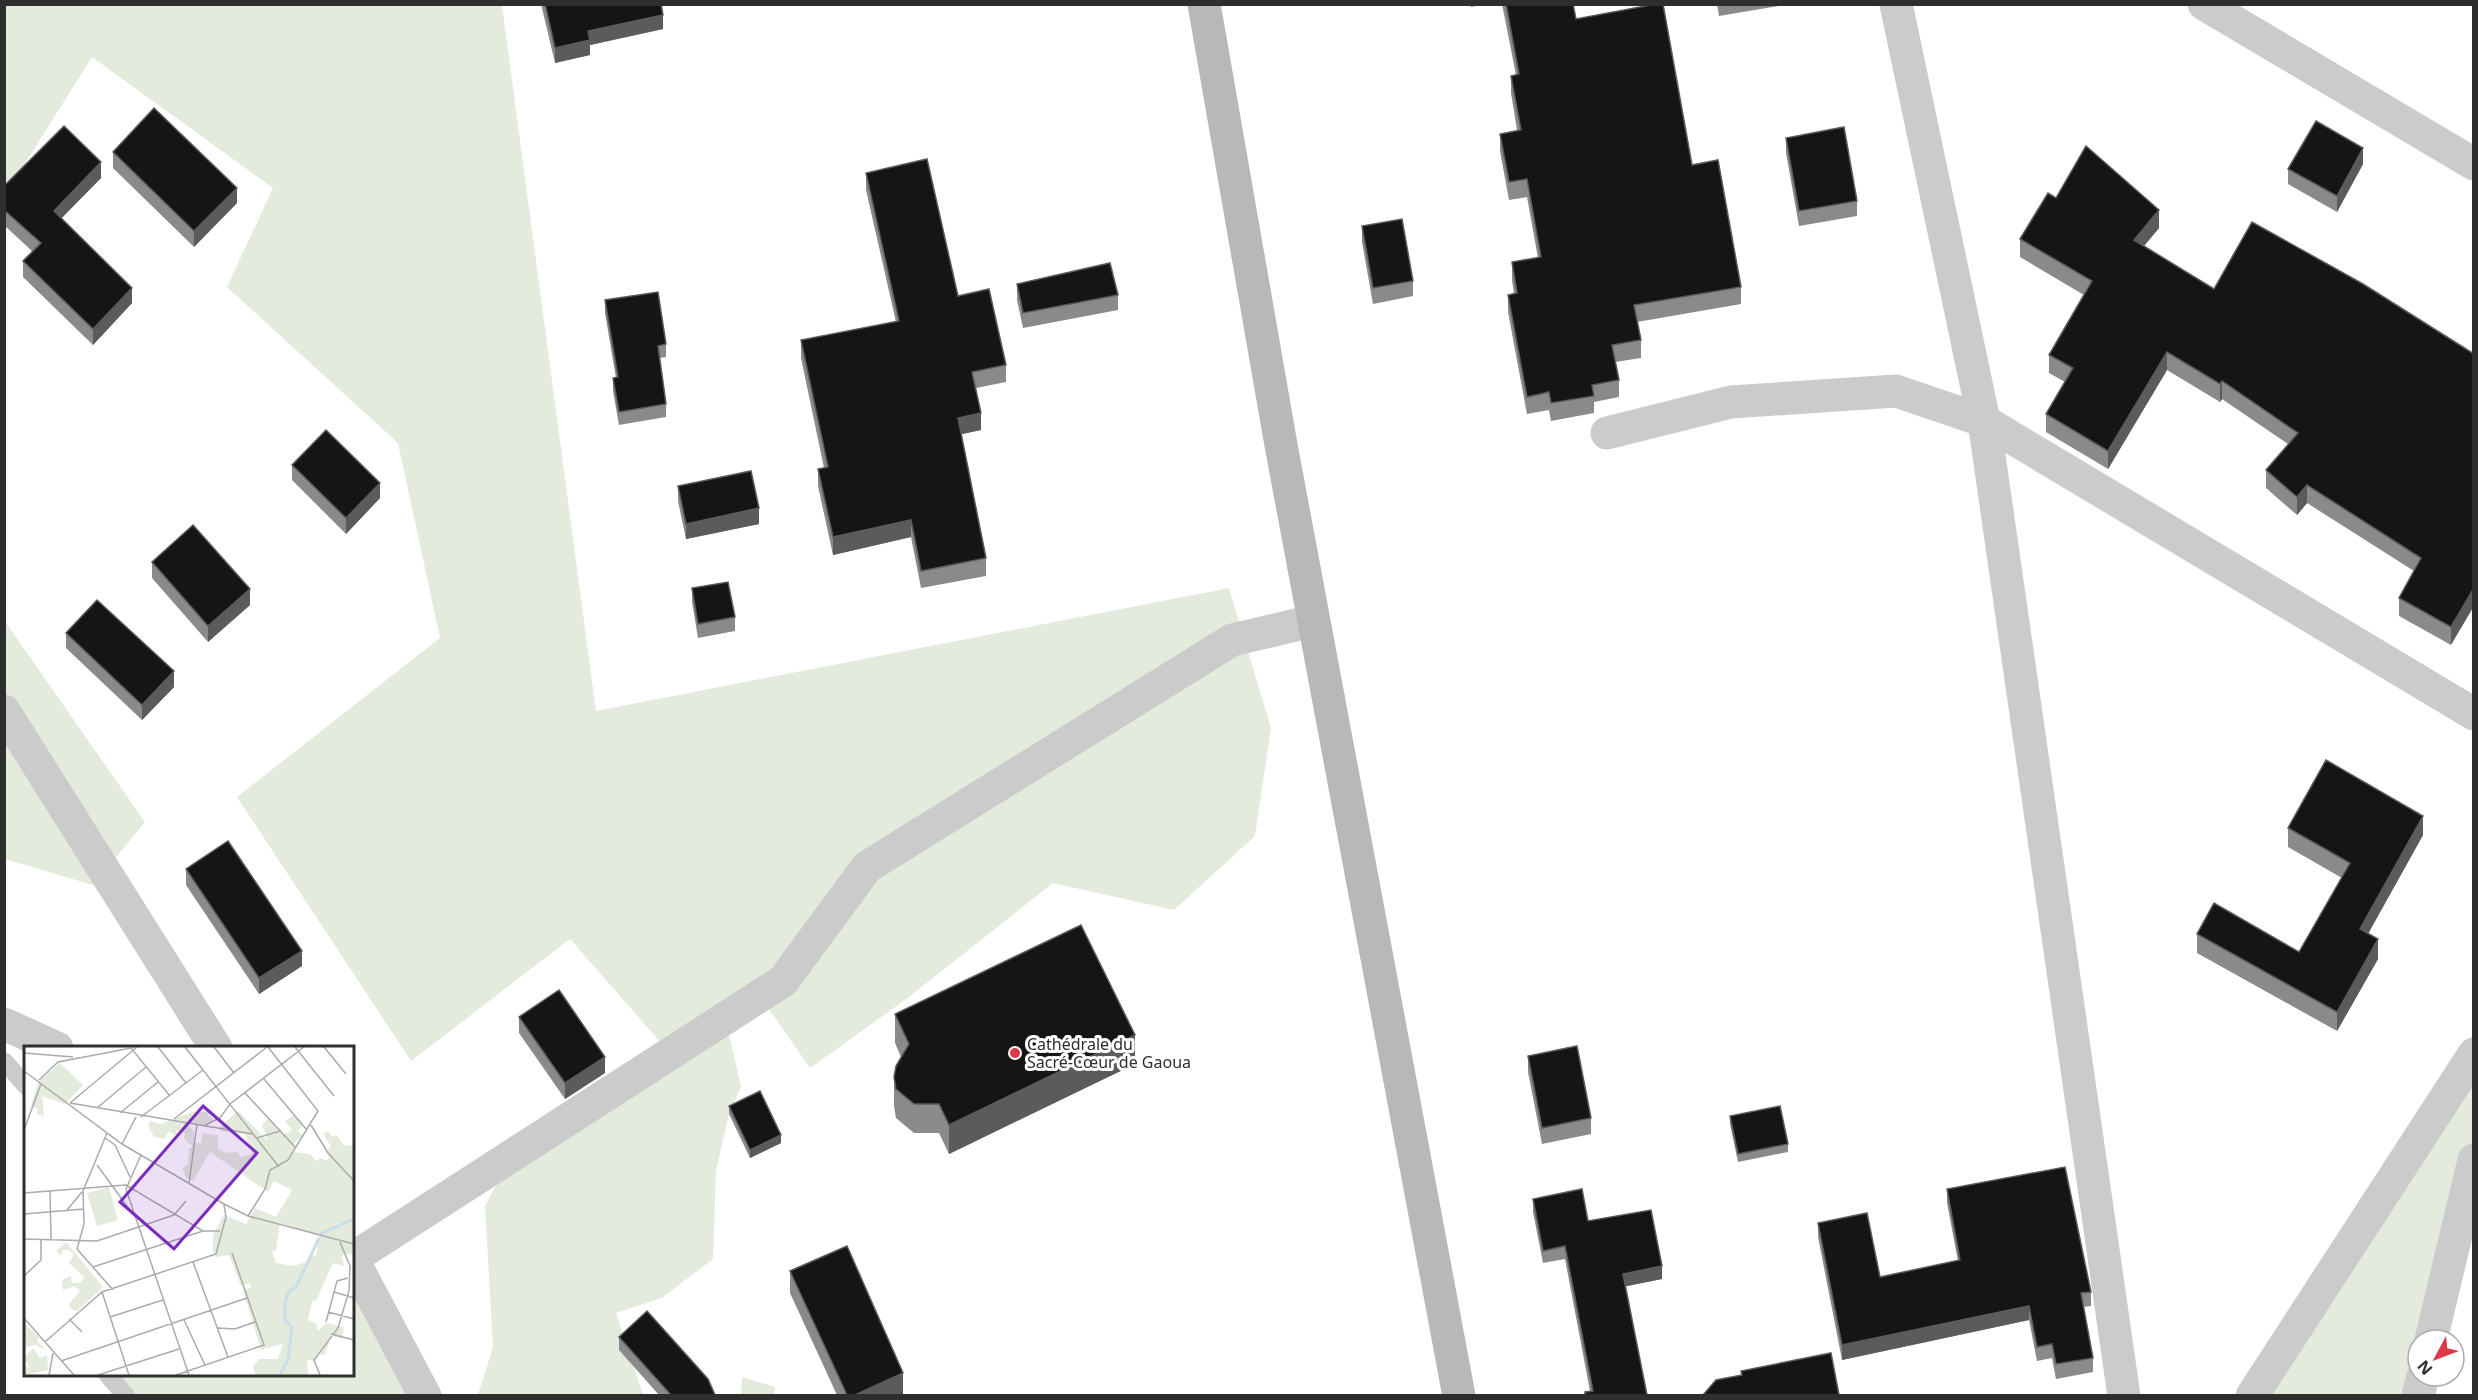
<svg xmlns="http://www.w3.org/2000/svg" width="2478" height="1400" font-family="'Noto Sans',sans-serif">
	<style>
		.green { fill: #e4ebdc }
		.lines { fill: none; stroke-linecap: round; stroke-linejoin: round }
		.service { stroke: #cbcbcb; stroke-width: 18 }
		.minor { stroke: #cbcbcb; stroke-width: 33 }
		.secondary { stroke: #b8b8b8; stroke-width: 33 }
		.wall { fill: #8a8a8a }
		.shaded-wall { fill: #5b5b5b }
		.building { fill: #151515; stroke: #5b5b5b; stroke-width: 1.5 }
		.poi-dot { fill: #dc3948; stroke: #fff; stroke-width: 2 }
		.labels { text-anchor: middle; stroke-width: 6; stroke-linejoin: round; paint-order: stroke }
		.poi-label { font-size: 16px; fill: #2e2e2e; stroke: #fff; text-anchor: start }
		.inset-river { fill: none; stroke: #c9deea; stroke-width: 3 }
		.inset-road { fill: none; stroke: #ababab; stroke-width: 1.5 }
		.view { fill: #7b2cbf; fill-opacity: 0.15; stroke: #7b2cbf; stroke-width: 3 }
		.inset-edge { fill: none; stroke: #2e2e2e; stroke-width: 3 }
	</style>
	<rect width="100%" height="100%" fill="#fff"/>
	<g class="green">
		<polygon points="5,5 502,5 596,711 1229,588 1271,728 1255,836 1174,910 1053,883 909,997 810,1068 766,1005 727,1025 741,1087 729,1114 716,1171 713,1259 662,1298 616,1313 643,1395 478,1395 493,1347 485,1206 512,1155 670,1053 570,939 411,1061 237,797 440,638 398,443 227,287 273,188 92,57 5,195"/>
		<polygon points="4,620 145,822 93,885 5,859"/>
		<polygon points="2473,1054 2473,1147 2418,1340 2418,1363 2410,1395 2252,1396"/>
		<polygon points="353,1258 425,1395 126,1395 107,1375 352,1374"/>
		<polygon points="742,1377 775,1387 774,1395 741,1395"/>
	</g>
	<g class="lines">
		<g class="service">
			<polyline points="4,1061 26,1086"/>
			<polyline points="107,1374 126,1396"/>
		</g>
		<g class="minor">
			<polyline points="1896,4 1984,421 2124,1396"/>
			<polyline points="2204,4 2474,164"/>
			<polyline points="1607,433 1731,402 1896,391 1984,421 2474,714"/>
			<polyline points="4,711 216,1048"/>
			<polyline points="4,1024 57,1048"/>
			<polyline points="352,1258 425,1396"/>
			<polyline points="353,1258 783,981 867,867 1232,640 1313,621"/>
			<polyline points="2431,1340 2474,1160"/>
			<polyline points="2252,1396 2474,1054"/>
			<polyline points="2418,1396 2423,1376"/>
		</g>
		<polyline class="secondary" points="1204,4 1281,445 1459,1396"/>
	</g>
	<g class="wall">
		<polygon points="541,4 661,4 663,29 590,45 590,55 555,63"/>
		<polygon points="1471,4 1486,4 1471,7"/>
		<polygon points="1502,4 1573,4 1576,19 1692,165 1741,287 1741,304 1637,322 1641,340 1641,358 1615,362 1619,380 1619,397 1594,402 1594,413 1551,421 1549,410 1527,414 1508,312 1508,295 1514,294 1512,280 1512,262 1538,258 1527,197 1509,200 1500,151 1500,134 1517,130 1511,93 1511,76 1516,75"/>
		<polygon points="1717,4 1784,4 1784,5 1719,16"/>
		<polygon points="1786,138 1857,201 1857,216 1799,226 1786,153"/>
		<polygon points="113,152 237,203 194,247 113,168"/>
		<polygon points="2363,164 2337,212 2288,184 2288,169"/>
		<polygon points="866,173 958,296 1006,365 1006,382 976,388 981,430 961,434 986,558 986,576 921,588 911,537 833,555 818,486 818,469 824,468 801,358 801,340 896,322 866,190"/>
		<polygon points="101,178 61,218 132,303 93,345 23,277 23,261 33,252 4,225 4,186"/>
		<polygon points="2056,198 2159,228 2144,246 2214,289 2473,354 2451,645 2399,616 2399,598 2414,571 2307,503 2297,515 2266,488 2266,470 2288,444 2222,399 2220,402 2167,370 2108,469 2046,432 2046,414 2065,382 2049,373 2049,355 2084,295 2020,257 2020,239"/>
		<polygon points="1362,226 1413,281 1413,296 1373,304 1362,242"/>
		<polygon points="1017,284 1118,295 1118,310 1023,328 1017,300"/>
		<polygon points="605,300 666,344 666,357 660,358 666,404 666,417 619,425 613,391 613,378 616,378 605,313"/>
		<polygon points="292,465 380,498 346,534 292,480"/>
		<polygon points="678,486 759,524 686,539 678,501"/>
		<polygon points="152,562 250,605 208,642 152,578"/>
		<polygon points="692,588 735,617 735,631 698,638 692,602"/>
		<polygon points="66,633 174,687 142,720 66,648"/>
		<polygon points="2288,828 2423,835 2368,934 2378,959 2337,1031 2197,953 2197,934 2299,952 2342,878 2288,847"/>
		<polygon points="186,869 302,966 259,994 186,885"/>
		<polygon points="895,1014 1135,1064 949,1154 939,1133 914,1133 896,1118 894,1106 894,1077 901,1057 895,1043"/>
		<polygon points="519,1017 605,1073 565,1099 519,1033"/>
		<polygon points="1528,1056 1591,1118 1591,1134 1542,1144 1528,1072"/>
		<polygon points="729,1106 781,1143 750,1158 729,1114"/>
		<polygon points="1730,1116 1788,1144 1788,1152 1738,1162 1730,1124"/>
		<polygon points="1947,1189 2091,1292 2091,1306 2083,1307 2093,1358 2093,1372 2056,1379 2052,1358 2037,1361 2029,1320 1842,1360 1818,1237 1818,1223 1880,1277 1958,1261 1947,1203"/>
		<polygon points="1533,1199 1588,1221 1662,1279 1625,1286 1647,1395 1585,1395 1585,1392 1590,1391 1565,1259 1543,1263 1533,1212"/>
		<polygon points="790,1271 903,1395 837,1395 790,1293"/>
		<polygon points="619,1337 715,1395 659,1395 619,1350"/>
	</g>
	<g class="shaded-wall">
		<polygon points="663,15 663,29 590,45 590,55 555,63 555,48 588,31"/>
		<polygon points="2363,148 2363,164 2337,212 2337,196"/>
		<polygon points="101,162 101,178 54,226 54,211"/>
		<polygon points="237,188 237,203 194,247 194,231"/>
		<polygon points="2159,210 2159,228 2134,258 2134,240"/>
		<polygon points="132,288 132,303 93,345 93,329"/>
		<polygon points="2167,352 2167,370 2108,469 2108,451"/>
		<polygon points="2222,381 2222,399 2220,402 2220,384"/>
		<polygon points="981,413 981,430 958,435 958,418"/>
		<polygon points="380,483 380,498 346,534 346,518"/>
		<polygon points="2307,485 2307,503 2297,515 2297,497"/>
		<polygon points="759,508 759,524 686,539 686,524"/>
		<polygon points="911,520 911,537 833,555 833,537"/>
		<polygon points="2474,588 2474,606 2451,645 2451,627"/>
		<polygon points="250,589 250,605 208,642 208,626"/>
		<polygon points="174,671 174,687 142,720 142,705"/>
		<polygon points="2423,816 2423,835 2360,948 2360,929"/>
		<polygon points="2378,939 2378,959 2337,1031 2337,1012"/>
		<polygon points="302,951 302,966 259,994 259,978"/>
		<polygon points="1135,1035 1135,1064 949,1154 949,1125"/>
		<polygon points="605,1057 605,1073 565,1099 565,1083"/>
		<polygon points="781,1135 781,1143 750,1158 750,1150"/>
		<polygon points="1662,1266 1662,1279 1623,1287 1623,1274"/>
		<polygon points="2029,1306 2029,1320 1842,1360 1842,1345"/>
		<polygon points="903,1373 903,1395 855,1395"/>
	</g>
	<g class="building">
		<polygon points="545,4 661,4 663,15 588,31 590,40 555,48"/>
		<polygon points="1506,4 1573,4 1576,19 1656,4 1663,4 1692,165 1718,160 1741,287 1634,305 1641,340 1612,345 1619,380 1592,385 1594,396 1551,403 1549,392 1527,397 1508,295 1517,293 1512,262 1541,257 1527,179 1509,182 1500,134 1521,130 1511,76 1519,74"/>
		<polygon points="154,108 237,188 194,231 113,152"/>
		<polygon points="2316,121 2363,148 2337,196 2288,169"/>
		<polygon points="64,126 101,162 54,211 132,288 93,329 23,261 41,243 4,210 4,186"/>
		<polygon points="1844,127 1857,201 1799,211 1786,138"/>
		<polygon points="2086,146 2159,210 2134,240 2214,289 2252,222 2363,284 2474,354 2474,588 2451,627 2399,598 2421,558 2307,485 2297,497 2266,470 2298,433 2222,381 2220,384 2167,352 2108,451 2046,414 2073,368 2049,355 2092,281 2020,239 2048,193 2056,198"/>
		<polygon points="927,159 958,296 989,289 1006,365 972,372 981,413 958,418 986,558 921,571 911,520 833,537 818,469 828,467 801,340 899,321 866,173"/>
		<polygon points="1402,219 1413,281 1373,288 1362,226"/>
		<polygon points="1110,263 1118,295 1023,313 1017,284"/>
		<polygon points="658,292 666,344 658,346 666,404 619,412 613,378 618,377 605,300"/>
		<polygon points="326,430 380,483 346,518 292,465"/>
		<polygon points="751,471 759,508 686,524 678,486"/>
		<polygon points="193,525 250,589 208,626 152,562"/>
		<polygon points="728,582 735,617 698,624 692,588"/>
		<polygon points="97,600 174,671 142,705 66,633"/>
		<polygon points="2326,760 2423,816 2360,929 2378,939 2337,1012 2197,934 2214,903 2299,952 2350,863 2288,828"/>
		<polygon points="228,841 302,951 259,978 186,869"/>
		<polygon points="1081,925 1135,1035 949,1125 939,1104 914,1104 896,1089 894,1077 896,1066 909,1044 895,1014"/>
		<polygon points="559,990 605,1057 565,1083 519,1017"/>
		<polygon points="1577,1046 1591,1118 1542,1128 1528,1056"/>
		<polygon points="760,1091 781,1135 750,1150 729,1106"/>
		<polygon points="1780,1106 1788,1144 1738,1154 1730,1116"/>
		<polygon points="2065,1167 2091,1292 2081,1293 2093,1358 2056,1364 2052,1344 2037,1347 2029,1306 1842,1345 1818,1223 1867,1213 1880,1277 1960,1260 1947,1189"/>
		<polygon points="1582,1189 1588,1221 1651,1210 1662,1266 1623,1274 1647,1395 1585,1395 1585,1392 1593,1391 1565,1246 1543,1251 1533,1199"/>
		<polygon points="847,1246 903,1373 855,1395 847,1395 790,1271"/>
		<polygon points="647,1311 708,1379 715,1395 671,1395 619,1337"/>
		<polygon points="1831,1353 1839,1395 1703,1395 1716,1380 1742,1375 1741,1371"/>
	</g>
	<circle class="poi-dot" cx="1015" cy="1053" r="6"/>
	<g class="labels">
		<g class="poi-label">
			<text x="1027" y="1050">Cathédrale du<tspan x="1027" dy="18">Sacré-Cœur de Gaoua</tspan></text>
		</g>
	</g>
	<g transform="translate(24 1046)">
		<rect width="330" height="330" fill="#fff"/>
		<path d="M36,17L59,39L41,58L18,50L20,70L13,68L14,63L7,60L14,36ZM214,65L244,95L238,79L245,72L260,88L264,87L268,83L261,75L270,69L279,79L274,85L279,90L270,97V106L286,108L292,115L297,112L303,115L305,110L302,106L307,100L299,88L304,85L308,90L313,89L319,99L330,100V207L318,209L320,220L309,217L292,255H288L284,274L292,277L294,285L302,277L320,281L318,292L307,290L301,309L294,308L292,315L283,314L284,329H231L229,320L235,313H254L259,298L237,304L219,245L227,241L226,237L217,240L205,209L192,211L189,205V189L200,169L222,178L231,162L252,171L268,144L250,135L244,146L186,106L169,135L162,132L158,122L164,118L165,102L169,101L160,92L161,87L152,84L153,90L145,86L140,93L130,91L124,79L126,75L137,78L168,66H182L190,75L179,79L162,76L170,85V97H178V87L194,89V103L203,107L214,106L217,111L228,108L221,88L196,85V81ZM256,177L295,190L292,210L288,208L284,215L270,220L252,217L248,205H252ZM85,141L94,174L73,180L63,147ZM42,196L79,241L53,265L47,263L45,258L56,245L50,240L39,244L38,234L47,230L48,237H55L61,232L45,217L50,209L45,204H39L37,210L32,205ZM0,277L15,291L13,295L22,304L11,299L0,302ZM9,302L16,312L23,309L24,324L0,329V319L6,322L0,311Z" fill="#e4ebdc" fill-rule="evenodd"/>
		<path class="inset-river" d="M296,188L330,173M256,329L264,314L268,281L261,274V256L265,245L272,241L295,192"/>
		<path class="inset-road" d="M134,1L162,37M161,1L255,121M190,1L210,27M271,1L310,50M300,1L322,28M0,7L49,11M0,25L98,98L200,158L224,170L330,198M240,33L282,83M15,34L34,16L107,2L146,50M221,47L272,102M46,57L229,88M46,57L113,1M73,62L122,21M96,67L134,36M117,71L179,24M150,73L243,1M181,79L196,72L206,58L280,1M287,79L304,107L330,135M0,84L17,38M83,87L59,145L60,178L53,203L89,244M81,92L91,99L106,131M233,92L256,85M98,98L112,71M117,109L102,143L165,329M73,119L108,167M165,137L173,78M26,145L27,194M0,147L102,139L179,185H196M43,164L58,146M0,168L60,163M224,170L241,143L246,124L264,114L294,65L244,1M0,193L73,195L150,169L162,155M169,216L204,311M69,221L179,185M0,230L17,214V194M78,246L105,329M310,246L330,252M304,266L330,273M86,271L139,254M0,272L50,329M45,273L58,286M160,274L181,319M302,276L313,235L324,232M194,282L211,283L231,276M307,288L330,294M21,296L78,246L192,208L202,171L200,159M37,315L223,252M25,329L29,307M74,329L155,303M152,329L240,299L208,207M296,329L290,314L314,282L325,245L326,220L316,196"/>
		<path class="view" d="M179,60L233,107L150,203L96,156Z"/>
		<rect width="330" height="330" class="inset-edge"/>
	</g>
	<rect width="2478" height="1400" fill="none" stroke="#2e2e2e" stroke-width="12"/>
	<g transform="translate(2436 1358) rotate(229)"><circle r="28" fill="#ffffff" stroke="#ababab" stroke-width="1.5"/>
	<path d="M0-4.5L10 22L0 15L-10 22Z" fill="#dc3948"/>
	<text y="-9" font-size="16" font-weight="bold" text-anchor="middle" fill="#2e2e2e">N</text>
	</g>
</svg>
